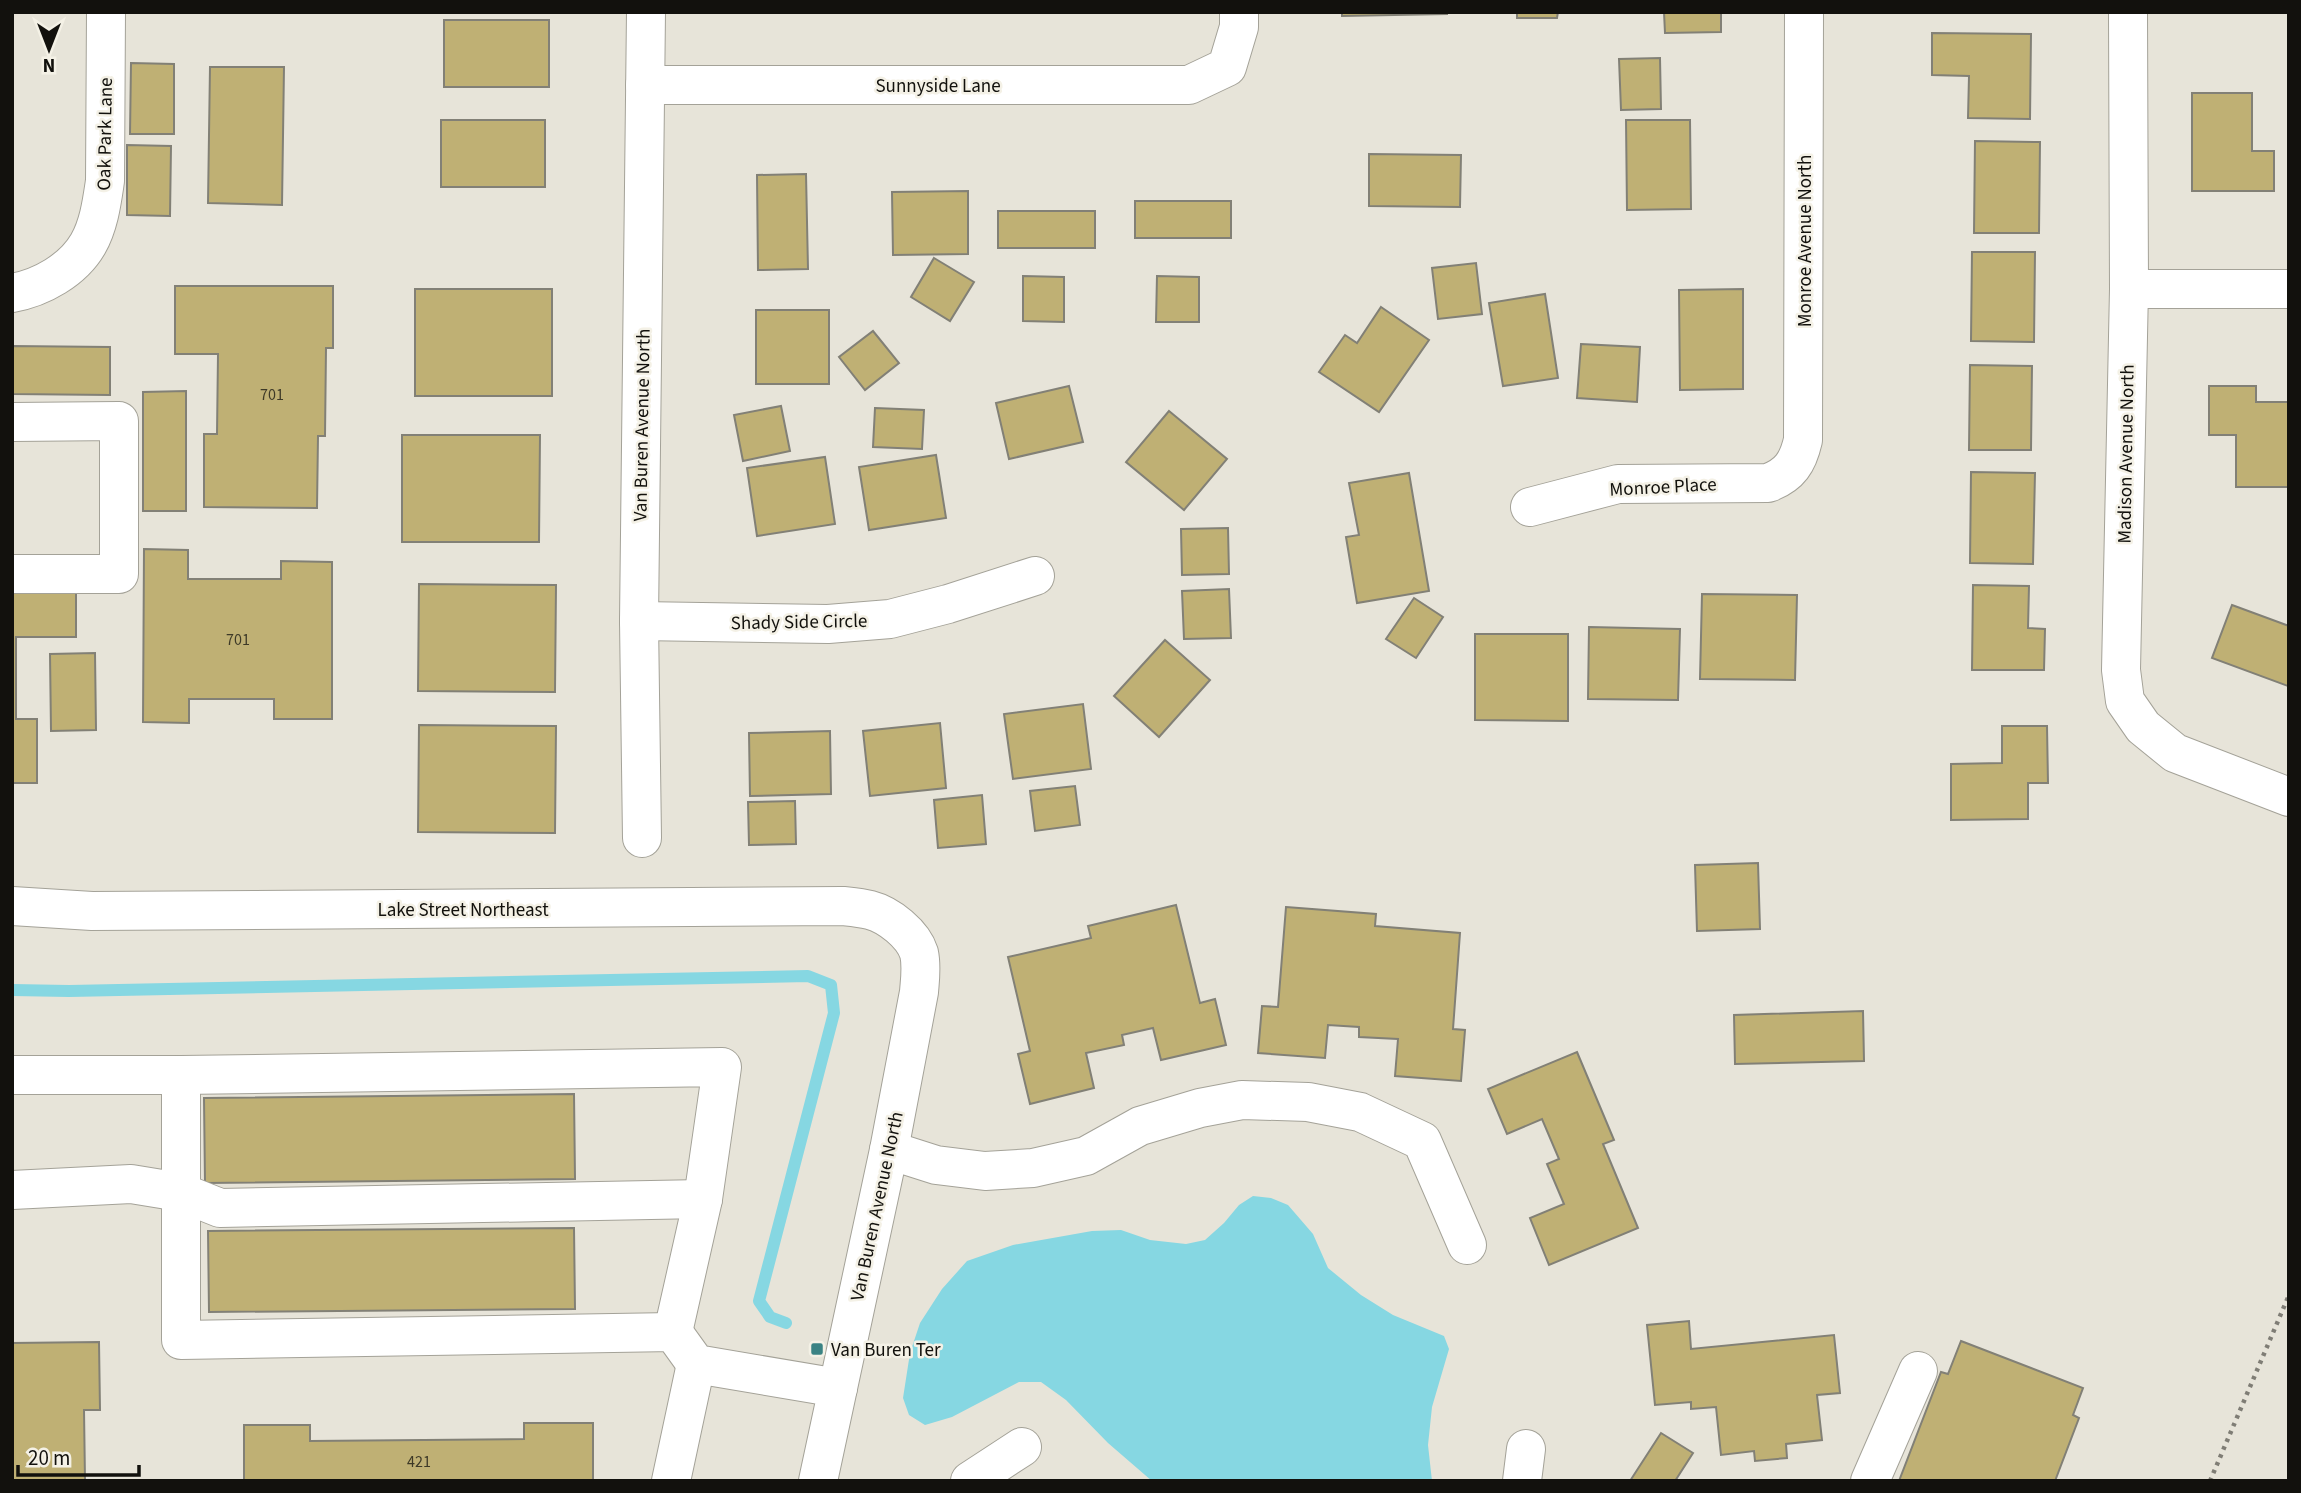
<svg xmlns="http://www.w3.org/2000/svg" width="2301" height="1493" font-family="'Source Sans 3',sans-serif">
	<style>
		.water { fill: #86d7e2 }
		.lines { fill: none; stroke-linecap: round; stroke-linejoin: round }
		.stream { stroke: #86d7e2; stroke-width: 12 }
		.building { fill: #bfb074; stroke: #828076; stroke-width: 2 }
		.minor-casing { stroke: #a4a298; stroke-width: 40 }
		.path { stroke: #7f7d75; stroke-width: 4.5; stroke-dasharray: 3.5 5; stroke-linecap: butt }
		.minor { stroke: #fff; stroke-width: 38 }
		.poi-dot { fill: #3b8384; stroke: #f4f1e6; stroke-width: 2.5 }
		.labels { text-anchor: middle; stroke-width: 5; stroke-linejoin: round; paint-order: stroke }
		.number-label { font-size: 16px; fill: #3d3927 }
		.street-label { font-size: 19px; fill: #12110d; stroke: #f4f1e6 }
		.poi-label { font-size: 19px; fill: #12110d; stroke: #f4f1e6; text-anchor: start }
	</style>
	<rect width="100%" height="100%" fill="#e7e4d9"/>
	<polygon class="water" points="1253,1196 1271,1198 1288,1205 1313,1234 1328,1268 1361,1295 1393,1315 1444,1336 1449,1349 1432,1407 1428,1445 1432,1481 1152,1481 1108,1443 1066,1400 1041,1382 1019,1382 952,1417 925,1425 909,1415 903,1398 910,1353 920,1323 942,1289 967,1261 1013,1245 1092,1231 1121,1230 1150,1240 1186,1244 1205,1240 1224,1223 1239,1205"/>
	<g class="lines">
		<polyline class="stream" points="12,990 69,991 808,976 831,985 834,1013 759,1301 770,1317 786,1323"/>
	</g>
	<g class="building">
		<polygon points="1342,12 1447,12 1447,14 1342,16"/>
		<polygon points="1517,12 1558,12 1557,18 1517,18"/>
		<polygon points="1664,12 1721,12 1721,32 1665,33"/>
		<rect x="444" y="20" width="105" height="67"/>
		<polygon points="1932,33 2031,34 2030,119 1968,118 1969,76 1932,75"/>
		<polygon points="1660,58 1661,109 1621,110 1619,59"/>
		<polygon points="131,63 174,64 174,134 130,134"/>
		<polygon points="210,67 284,67 282,205 208,203"/>
		<polygon points="2192,93 2252,93 2252,151 2274,151 2274,191 2192,191"/>
		<rect x="441" y="120" width="104" height="67"/>
		<polygon points="1626,120 1690,120 1691,209 1627,210"/>
		<polygon points="1975,141 2040,142 2039,233 1974,233"/>
		<polygon points="127,145 171,146 170,216 127,215"/>
		<polygon points="1369,154 1461,155 1460,207 1369,206"/>
		<polygon points="806,174 808,269 758,270 757,175"/>
		<polygon points="968,191 968,254 893,255 892,192"/>
		<rect x="1135" y="201" width="96" height="37"/>
		<rect x="998" y="211" width="97" height="37"/>
		<polygon points="1972,252 2035,252 2034,342 1971,341"/>
		<polygon points="934,258 974,282 950,321 911,297"/>
		<polygon points="1476,263 1482,314 1438,319 1432,268"/>
		<polygon points="1023,276 1064,277 1064,322 1023,321"/>
		<polygon points="1157,276 1199,277 1199,322 1156,322"/>
		<polygon points="175,286 333,286 333,348 326,348 325,436 318,436 317,508 204,507 204,434 217,434 218,354 175,354"/>
		<rect x="415" y="289" width="137" height="107"/>
		<polygon points="1743,289 1743,389 1680,390 1679,290"/>
		<polygon points="1545,294 1558,378 1503,386 1489,303"/>
		<polygon points="1381,307 1429,340 1379,412 1319,372 1345,335 1357,343"/>
		<rect x="756" y="310" width="73" height="74"/>
		<polygon points="873,331 899,363 865,390 839,357"/>
		<polygon points="1581,344 1640,347 1637,402 1577,398"/>
		<polygon points="12,346 110,347 110,395 12,394"/>
		<polygon points="1970,365 2032,366 2031,450 1969,450"/>
		<polygon points="1069,386 1083,442 1009,459 996,403"/>
		<polygon points="2209,386 2256,386 2256,402 2289,402 2289,487 2236,487 2236,435 2209,435"/>
		<polygon points="186,391 186,511 143,511 143,392"/>
		<polygon points="781,406 790,451 743,461 734,415"/>
		<polygon points="875,408 924,410 922,449 873,447"/>
		<polygon points="1169,411 1227,459 1184,510 1126,462"/>
		<polygon points="402,435 540,435 539,542 402,542"/>
		<polygon points="936,455 946,518 869,530 859,467"/>
		<polygon points="825,457 835,524 757,536 747,468"/>
		<polygon points="1971,472 2035,473 2033,564 1970,563"/>
		<polygon points="1409,473 1429,591 1357,603 1346,537 1359,535 1349,483"/>
		<polygon points="1228,528 1229,574 1182,575 1181,529"/>
		<polygon points="144,549 188,550 188,579 281,579 281,561 332,562 332,719 274,719 274,699 189,699 189,723 143,722"/>
		<polygon points="419,584 556,585 555,692 418,691"/>
		<polygon points="1973,585 2029,586 2028,628 2045,629 2044,670 1972,670"/>
		<polygon points="1229,589 1231,638 1184,639 1182,591"/>
		<polygon points="12,593 76,593 76,637 16,637 16,719 37,719 37,783 12,783"/>
		<polygon points="1702,594 1797,595 1795,680 1700,679"/>
		<polygon points="1414,598 1443,617 1416,658 1386,639"/>
		<polygon points="2232,605 2289,626 2288,686 2212,658"/>
		<polygon points="1589,627 1680,629 1678,700 1588,699"/>
		<polygon points="1475,634 1568,634 1568,721 1475,720"/>
		<polygon points="1165,640 1210,680 1159,737 1114,696"/>
		<polygon points="95,653 96,730 51,731 50,654"/>
		<polygon points="1083,704 1091,769 1013,779 1004,714"/>
		<polygon points="940,723 946,788 870,796 863,731"/>
		<polygon points="419,725 556,726 555,833 418,832"/>
		<polygon points="2002,726 2047,726 2048,783 2028,783 2028,819 1951,820 1951,764 2002,763"/>
		<polygon points="830,731 831,794 750,796 749,733"/>
		<polygon points="1075,786 1080,825 1035,831 1030,791"/>
		<polygon points="982,795 986,844 938,848 934,800"/>
		<polygon points="795,801 796,844 749,845 748,802"/>
		<polygon points="1758,863 1760,929 1697,931 1695,865"/>
		<polygon points="1176,905 1200,1003 1215,999 1226,1045 1161,1060 1153,1028 1122,1035 1124,1045 1086,1053 1094,1088 1030,1104 1018,1054 1030,1051 1008,957 1091,938 1088,926"/>
		<polygon points="1286,907 1376,914 1375,926 1460,933 1453,1029 1465,1030 1461,1081 1395,1076 1398,1039 1359,1037 1359,1027 1328,1025 1325,1058 1258,1053 1262,1006 1278,1007"/>
		<polygon points="1863,1011 1864,1061 1735,1064 1734,1015"/>
		<polygon points="1577,1052 1614,1140 1603,1144 1638,1228 1549,1265 1530,1218 1564,1204 1547,1164 1559,1159 1542,1119 1507,1134 1488,1089"/>
		<polygon points="574,1094 575,1179 205,1183 204,1098"/>
		<polygon points="574,1228 575,1309 209,1312 208,1231"/>
		<polygon points="1689,1321 1691,1349 1834,1335 1840,1393 1817,1395 1822,1440 1786,1444 1787,1458 1755,1461 1754,1451 1721,1455 1716,1407 1691,1409 1691,1402 1655,1405 1647,1325"/>
		<polygon points="1961,1341 2083,1388 2073,1415 2079,1418 2055,1481 1899,1481 1941,1372 1948,1374"/>
		<polygon points="99,1342 100,1410 84,1410 85,1481 12,1481 12,1343"/>
		<polygon points="524,1423 593,1423 593,1481 244,1481 244,1425 310,1425 310,1441 524,1439"/>
		<polygon points="1661,1433 1693,1453 1675,1481 1630,1481"/>
	</g>
	<g class="lines">
		<defs>
			<g id="minor">
				<polyline points="2128,12 2129,289 2121,670 2125,701 2143,727 2175,753 2289,797"/>
				<polyline points="645,85 1189,85 1227,67 1239,27 1239,12"/>
				<polyline points="2129,289 2289,289"/>
				<path d="M12,293C41,288 73,270 88,244C99,225 102,201 105,181L106,12"/>
				<polyline points="12,422 119,421 119,574 12,574"/>
				<path d="M1530,507L1618,484L1768,483C1790,475 1798,462 1803,440L1804,12"/>
				<polyline points="639,621 828,624 890,619 948,604 1035,576"/>
				<polyline points="642,838 639,621 646,12"/>
				<path d="M12,906L92,911L843,906C852,907 862,908 870,910C889,915 913,934 919,953C922,966 920,979 919,992L889,1150L818,1481"/>
				<polyline points="12,1075 181,1075 722,1067 703,1199 673,1332"/>
				<polyline points="181,1075 181,1340 673,1332 696,1364 838,1388"/>
				<polyline points="889,1150 936,1165 985,1171 1033,1168 1086,1156 1140,1126 1200,1108 1242,1100 1308,1102 1360,1112 1422,1141 1467,1245"/>
				<polyline points="12,1190 131,1184 180,1192 220,1208 703,1199"/>
				<polyline points="671,1481 696,1364"/>
				<polyline points="970,1481 1022,1447"/>
				<polyline points="1522,1481 1526,1449"/>
				<polyline points="1870,1481 1918,1371"/>
			</g>
		</defs>
		<use href="#minor" class="minor-casing"/>
		<polyline class="path" points="2210,1481 2289,1295"/>
		<use href="#minor" class="minor"/>
	</g>
	<rect class="poi-dot" x="810" y="1342" width="14" height="14" rx="3.5"/>
	<g class="labels">
		<g class="number-label">
			<text x="272" y="400">701</text>
			<text x="238" y="645">701</text>
			<text x="419" y="1467">421</text>
		</g>
		<g class="street-label">
			<text x="938" y="92">Sunnyside Lane</text>
			<text transform="translate(104 134) rotate(-89)" y="7">Oak Park Lane</text>
			<text transform="translate(1804 241) rotate(-90)" y="7">Monroe Avenue North</text>
			<text transform="translate(641 425) rotate(-89)" y="7">Van Buren Avenue North</text>
			<text transform="translate(2125 454) rotate(-89)" y="7">Madison Avenue North</text>
			<text transform="translate(1663 486) rotate(-3)" y="7">Monroe Place</text>
			<text transform="translate(799 621) rotate(-1)" y="7">Shady Side Circle</text>
			<text x="463" y="916">Lake Street Northeast</text>
			<text transform="translate(876 1206) rotate(-78)" y="7">Van Buren Avenue North</text>
		</g>
		<g class="poi-label">
			<text x="831" y="1356">Van Buren Ter</text>
		</g>
	</g>
	<rect width="2301" height="1493" fill="none" stroke="#12110d" stroke-width="28"/>
	<g transform="translate(49 49) rotate(180)" stroke="#f4f1e6" stroke-width="5" paint-order="stroke">
	<path d="M0-5L12 26L0 18L-12 26Z" fill="#12110d"/>
	<text y="-10" font-size="19" font-weight="bold" text-anchor="middle" fill="#12110d">N</text>
	</g>
	<path d="M18 1465v10h121v-10" fill="none" stroke="#12110d" stroke-width="3.5"/>
	<text x="28" y="1465" font-size="21" fill="#12110d" stroke="#f4f1e6" stroke-width="5" paint-order="stroke">20 m</text>
</svg>
